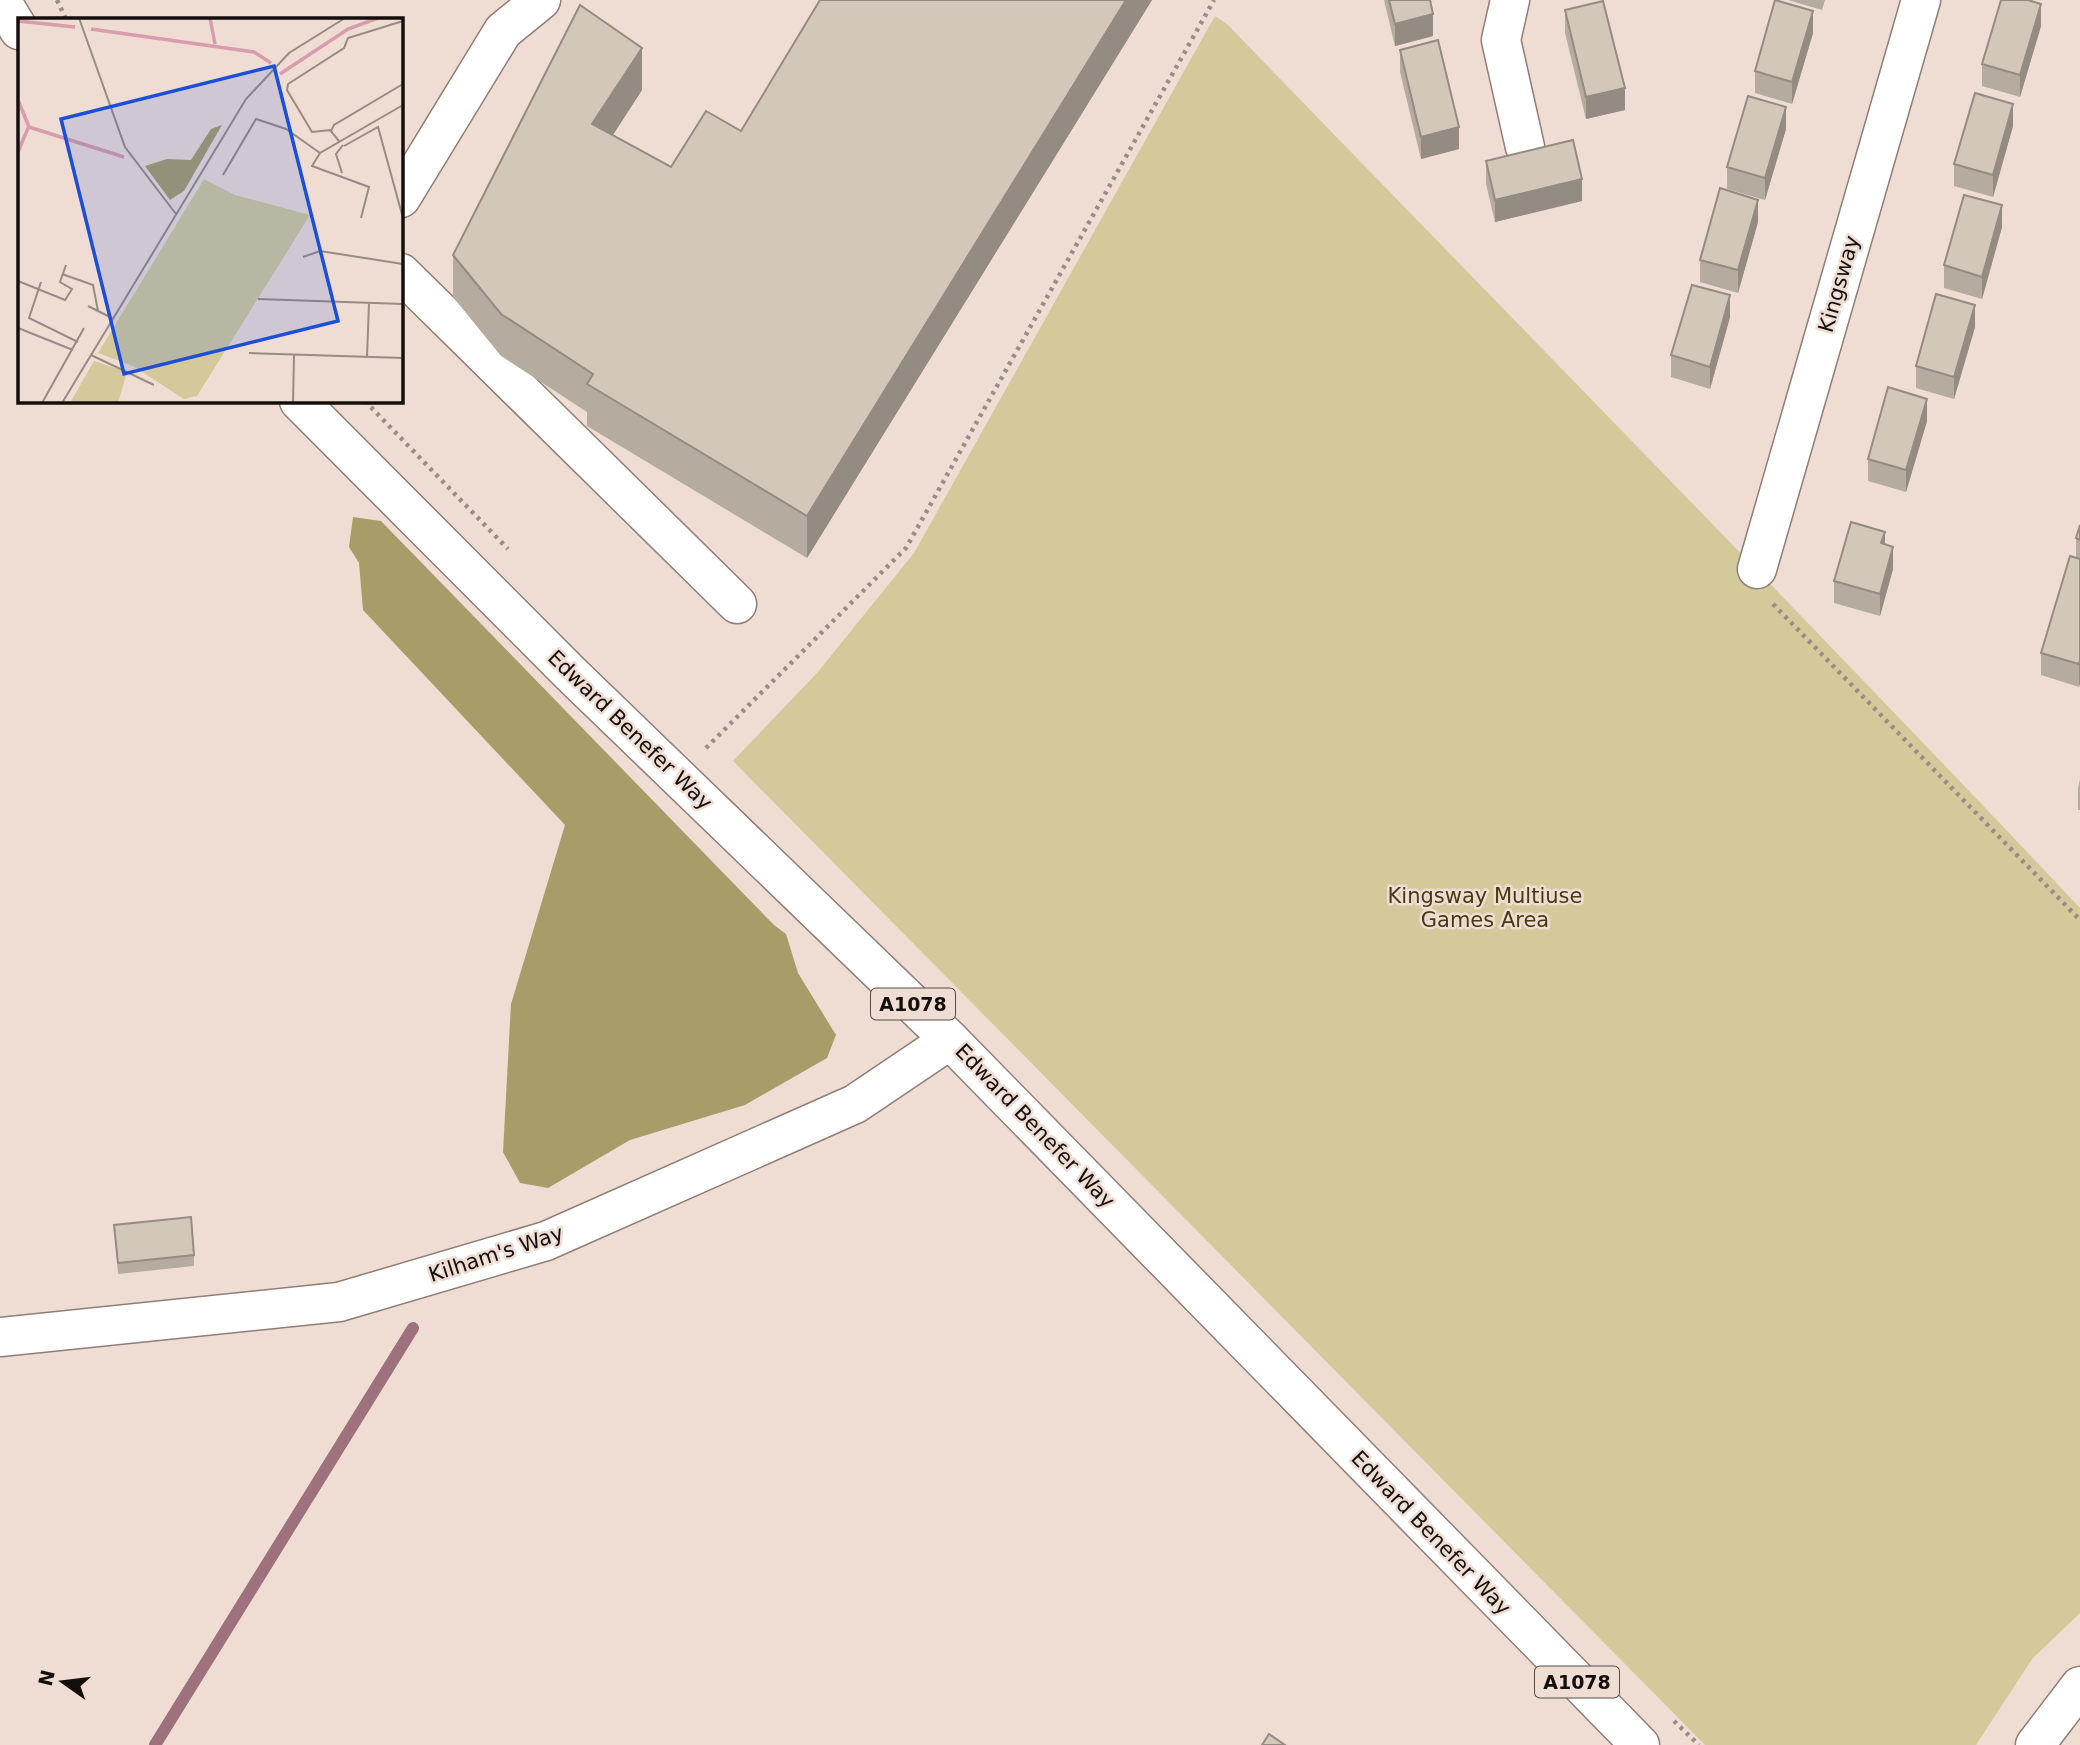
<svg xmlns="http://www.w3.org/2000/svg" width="2080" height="1745" font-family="'DejaVu Sans',sans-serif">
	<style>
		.green { fill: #d3c99b }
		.forest { fill: #a89d69 }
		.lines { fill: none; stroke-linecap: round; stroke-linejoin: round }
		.stream { stroke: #9d727c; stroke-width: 12 }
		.minor-casing { stroke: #8e7e75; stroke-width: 41 }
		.major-casing { stroke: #8e7e75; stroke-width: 41 }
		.path { stroke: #9a8c86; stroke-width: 4.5; stroke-dasharray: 3.5 5; stroke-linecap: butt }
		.minor { stroke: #fff; stroke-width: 38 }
		.major { stroke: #fff; stroke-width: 38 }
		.wall { fill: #b5ab9f }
		.shaded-wall { fill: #948b82 }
		.building { fill: #d3c7b9; stroke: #948b82; stroke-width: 2 }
		.labels { text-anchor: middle; stroke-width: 5; stroke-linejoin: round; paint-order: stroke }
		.shield { fill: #efddd4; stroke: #564d48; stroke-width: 2 }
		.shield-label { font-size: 19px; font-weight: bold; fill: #150f0c }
		.street-label { font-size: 21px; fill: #150f0c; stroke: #efddd4 }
		.park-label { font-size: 21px; fill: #453c12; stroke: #efddd4 }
		.inset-river { fill: none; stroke: #d79dac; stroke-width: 3.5 }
		.inset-road { fill: none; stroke: #988b84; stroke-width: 2 }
		.view { fill: #1d4ed8; fill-opacity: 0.15; stroke: #1d4ed8; stroke-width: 3.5 }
		.inset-edge { fill: none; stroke: #150f0c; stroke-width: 3.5 }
	</style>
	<rect width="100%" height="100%" fill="#efddd4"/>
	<path class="green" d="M1215,16L1228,25C1512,319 1799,610 2080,908V1613L2032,1659L1976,1745H1705L733,761L817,673L914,553Z"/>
	<polygon class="forest" points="353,517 381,521 774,925 786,934 798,973 836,1035 827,1058 745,1105 630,1140 548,1188 520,1183 503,1152 511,1004 565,825 363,610 359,563 349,547"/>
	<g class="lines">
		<polyline class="stream" points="155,1745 413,1328"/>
		<defs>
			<g id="minor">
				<polyline points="1510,0 1501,40 1525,147"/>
				<polyline points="401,198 503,31 541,0"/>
				<polyline points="401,273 737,604"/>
				<polyline points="1757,569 1921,0"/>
				<polyline points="0,1337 339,1302 546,1241 855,1104 950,1040"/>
				<polyline points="2035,1745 2080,1686"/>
			</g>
			<g id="major">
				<polyline points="1,0 19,30"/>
				<polyline points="299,401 570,673 950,1040 1640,1745"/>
			</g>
		</defs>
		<use href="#minor" class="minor-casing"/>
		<use href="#major" class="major-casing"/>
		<g class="path">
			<polyline points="57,0 66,19"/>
			<polyline points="365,401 508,549"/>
			<polyline points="1773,604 2080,920"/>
			<polyline points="706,748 906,548 1214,0"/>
			<polyline points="1674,1721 1699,1745"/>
		</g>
		<use href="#minor" class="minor"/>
		<use href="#major" class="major"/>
	</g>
	<g class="wall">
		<polygon points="820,0 1152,0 807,558 587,426 587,412 501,356 453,297 453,255 642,90 613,135 671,167 741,131"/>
		<polygon points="1384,0 1430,0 1433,36 1395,46"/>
		<polygon points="1788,0 1825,0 1822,10"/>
		<polygon points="1565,10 1625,110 1586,119 1565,33"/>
		<polygon points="2041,26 2020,97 1982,86 1982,64"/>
		<polygon points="1813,33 1792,104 1755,93 1755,71"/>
		<polygon points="1400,50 1459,149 1421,159 1400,72"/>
		<polygon points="2013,126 1993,197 1954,186 1954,164"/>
		<polygon points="1786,129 1765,200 1727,189 1727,167"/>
		<polygon points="1486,161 1582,201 1495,222 1486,184"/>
		<polygon points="1758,222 1738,293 1700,282 1700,260"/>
		<polygon points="2002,227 1982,299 1944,288 1944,265"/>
		<polygon points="1730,317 1710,389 1671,377 1671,355"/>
		<polygon points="1975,327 1954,399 1916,388 1916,366"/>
		<polygon points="1927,421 1906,492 1868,481 1868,459"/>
		<polygon points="2080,525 2080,683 2079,687 2041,675 2041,653 2076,557 2076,538"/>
		<polygon points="1885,544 1893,569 1880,616 1834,603 1834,581"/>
		<polygon points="2080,779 2080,810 2078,810 2078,788"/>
		<polygon points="114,1225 194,1255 194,1266 118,1274"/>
	</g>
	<g class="shaded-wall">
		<polygon points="1126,0 1152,0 807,558 807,516"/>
		<polygon points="2041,4 2041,26 2020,97 2020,75"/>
		<polygon points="1813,11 1813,33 1792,104 1792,82"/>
		<polygon points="1433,14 1433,36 1395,46 1395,24"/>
		<polygon points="642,48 642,90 592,167 592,124"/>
		<polygon points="1625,88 1625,110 1586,119 1586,97"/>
		<polygon points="2013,104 2013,126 1993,197 1993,175"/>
		<polygon points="1786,107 1786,129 1765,200 1765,178"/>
		<polygon points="1459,127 1459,149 1421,159 1421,137"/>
		<polygon points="1582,179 1582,201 1495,222 1495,200"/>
		<polygon points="1758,200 1758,222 1738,293 1738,270"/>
		<polygon points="2002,205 2002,227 1982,299 1982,277"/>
		<polygon points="1730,295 1730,317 1710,389 1710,367"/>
		<polygon points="1975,305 1975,327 1954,399 1954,377"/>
		<polygon points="1927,399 1927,421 1906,492 1906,470"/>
		<polygon points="1885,532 1885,554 1881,543"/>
		<polygon points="1893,547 1893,569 1880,616 1880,594"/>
		<polygon points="2080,661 2080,683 2079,687 2079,664"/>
	</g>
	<g class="building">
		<polygon points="820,0 1126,0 807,516 587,384 593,374 501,314 453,255 580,5 642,48 592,124 671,167 706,111 741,131"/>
		<polygon points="1389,0 1430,0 1433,14 1395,24"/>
		<polygon points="1775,0 1813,11 1792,82 1755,71"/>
		<polygon points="2001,0 2028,0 2041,4 2020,75 1982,64"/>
		<polygon points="1603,1 1625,88 1586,97 1565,10"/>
		<polygon points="1438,40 1459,127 1421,137 1400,50"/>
		<polygon points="1975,93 2013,104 1993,175 1954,164"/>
		<polygon points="1748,96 1786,107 1765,178 1727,167"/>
		<polygon points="1573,140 1582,179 1495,200 1486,161"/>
		<polygon points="1720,188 1758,200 1738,270 1700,260"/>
		<polygon points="1964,195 2002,205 1982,277 1944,265"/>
		<polygon points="1692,285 1730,295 1710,367 1671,355"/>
		<polygon points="1936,294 1975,305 1954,377 1916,366"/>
		<polygon points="1888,387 1927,399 1906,470 1868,459"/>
		<polygon points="1851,522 1885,532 1881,543 1893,547 1880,594 1834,581"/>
		<polygon points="2080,525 2080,540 2076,538"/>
		<polygon points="2070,556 2080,559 2080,661 2079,664 2041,653"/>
		<polygon points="191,1217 194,1255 118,1263 114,1225"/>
		<polygon points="1269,1734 1285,1745 1262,1745"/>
	</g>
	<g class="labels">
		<g class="shield">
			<rect x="871" y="988.5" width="84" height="31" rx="5"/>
			<rect x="1535" y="1666.5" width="84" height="31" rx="5"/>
		</g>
		<g class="shield-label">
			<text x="913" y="1011">A1078</text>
			<text x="1577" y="1689">A1078</text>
		</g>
		<g class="street-label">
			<text transform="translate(1839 284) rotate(-74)" y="7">Kingsway</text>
			<text transform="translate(630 730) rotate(44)" y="7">Edward Benefer Way</text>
			<text transform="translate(1035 1126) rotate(46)" y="7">Edward Benefer Way</text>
			<text transform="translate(496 1254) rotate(-18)" y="7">Kilham's Way</text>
			<text transform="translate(1431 1533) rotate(46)" y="7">Edward Benefer Way</text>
		</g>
		<g class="park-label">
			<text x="1485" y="903">Kingsway Multiuse<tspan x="1485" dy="24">Games Area</tspan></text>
		</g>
	</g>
	<g transform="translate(18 18)">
		<rect width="385" height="385" fill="#efddd4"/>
		<path d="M186,161L217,177L292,197L179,378L166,381L115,348L80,335ZM76,343L109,354L100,385H52Z" fill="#d3c99b"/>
		<path d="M204,107L166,173L152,182L127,148L149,141L173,142L193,111Z" fill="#a89d69"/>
		<path class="inset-river" d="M192,0L197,26M0,3L57,9M73,11L236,34L253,45M262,56L330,11L360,0M0,82L11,109L106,139M0,134L10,110"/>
		<path class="inset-road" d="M61,0L107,129L158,196M313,113L316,107L385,66M321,123L312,112L294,114L269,72L270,66L326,30L330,20L385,3M326,128L360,109L385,200M324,155L318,136L325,127M205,157L238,101L268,111L302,135M343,200L351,169L294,148L302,135L385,87M285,239L302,233L385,246M44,256L75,267L80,293M0,263L47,282L54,271L42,264L48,247M23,264L11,300L60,324M240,281L385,286M70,288L94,300M0,310L55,332M231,335L385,340M73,337L136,367M349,339L351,285M24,385L66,310M44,385L228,81L271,35L327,0M275,385L276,337"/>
		<path class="view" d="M256,48L320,303L106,356L43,101Z"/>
		<rect width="385" height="385" class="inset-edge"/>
	</g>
	<g transform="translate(63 1682) rotate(284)" stroke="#efddd4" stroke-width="5" paint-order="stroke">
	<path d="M0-5L12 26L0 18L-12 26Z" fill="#150f0c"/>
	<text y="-10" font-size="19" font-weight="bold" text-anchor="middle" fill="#150f0c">N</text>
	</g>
</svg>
